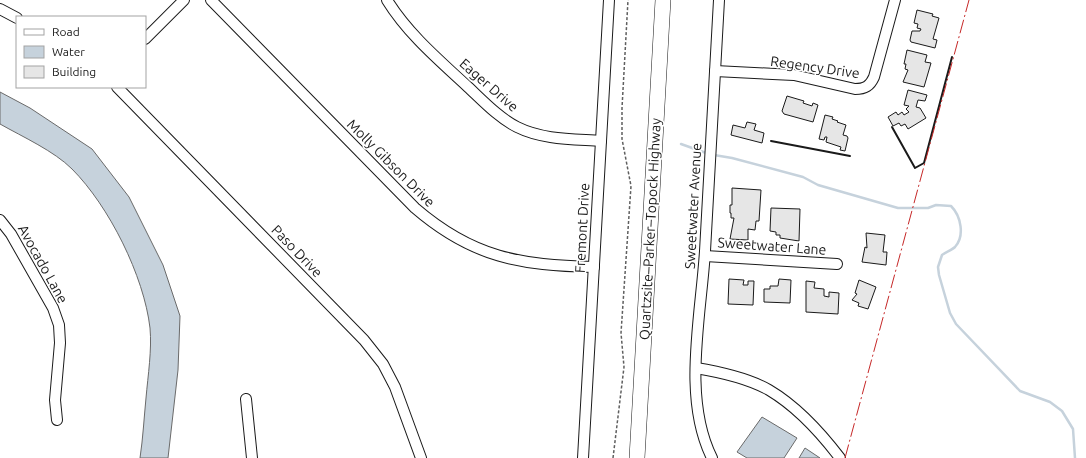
<svg xmlns="http://www.w3.org/2000/svg" width="1086" height="458" font-family="Ubuntu,sans-serif">
	<style>
		.water { fill: #c6d2dc; stroke: #6a6a6a }
		.lines { fill: none; stroke-linecap: round; stroke-linejoin: round }
		.stream { stroke: #c6d2dc; stroke-width: 2.5 }
		.building { fill: #e6e6e6; stroke: #1a1a1a }
		.minor-casing { stroke: #1a1a1a; stroke-width: 12 }
		.highway-casing { stroke: #1a1a1a; stroke-width: 16 }
		.path { stroke: #5f5f5f; stroke-width: 1.5; stroke-dasharray: 3 2; stroke-linecap: butt }
		.minor { stroke: #fff; stroke-width: 10 }
		.highway { stroke: #fff; stroke-width: 15 }
		.wall { stroke: #1a1a1a; stroke-width: 2 }
		.power { stroke: #c62828; stroke-width: 1; stroke-dasharray: 14 3 2 3; stroke-linecap: butt }
		.labels { text-anchor: middle; stroke-width: 3; stroke-linejoin: round; paint-order: stroke }
		.street-label { font-size: 14px; fill: #1a1a1a; stroke: #fff }
	</style>
	<rect width="100%" height="100%" fill="#fff"/>
	<g class="water">
		<path d="M0,92L30,108L92,149L129,197L163,265L180,316L178,370L168,458H140C143,438 144,418 146,398C148,375 152,350 150,328C144,276 109,206 72,169C54,151 23,137 0,124Z"/>
		<polygon points="762,417 797,438 784,458 747,458 737,452"/>
		<polygon points="805,448 820,458 799,458"/>
	</g>
	<g class="lines">
		<g class="stream">
			<polyline points="681,144 709,154"/>
			<path d="M714,155L732,158L803,177L818,185L898,208H928L936,205L951,206C961,216 965,236 955,247C952,250 946,252 942,255L938,267L939,275L950,313L956,324L1020,391L1050,402L1062,411L1073,429L1075,458"/>
		</g>
	</g>
	<g class="building">
		<polygon points="917,10 933,14 932,16 939,18 933,39 937,40 935,48 911,42 910,40 912,31 920,31 921,29 917,28 918,24 914,23"/>
		<polygon points="907,50 927,55 925,62 931,63 924,87 903,82 908,70 905,69 906,64 904,64"/>
		<polygon points="908,90 927,95 925,101 918,100 916,107 920,108 926,118 908,129 905,124 901,126 899,123 893,126 888,117 896,112 898,115 902,112 904,115 909,112 906,109 909,106 904,105"/>
		<polygon points="787,96 804,101 803,103 812,106 813,103 818,105 813,122 784,114 782,111"/>
		<polygon points="825,115 833,117 832,119 838,121 837,122 846,125 843,135 847,136 848,138 845,151 840,150 841,147 826,142 827,137 825,137 824,140 819,139"/>
		<polygon points="747,122 756,124 754,130 764,133 762,143 731,135 733,125 745,128"/>
		<polygon points="732,188 761,190 759,221 756,221 755,230 748,229 748,240 730,239 734,218 731,218 731,213 730,213 730,205 732,205"/>
		<polygon points="771,208 800,209 799,241 780,238 780,235 776,235 776,232 770,231"/>
		<polygon points="866,233 885,235 883,252 887,252 886,265 862,262 865,247 867,248"/>
		<polygon points="729,279 744,280 743,285 748,285 748,281 754,281 753,305 728,304"/>
		<polygon points="779,279 791,280 790,303 764,302 764,289 770,289 770,286 778,286"/>
		<polygon points="859,280 876,287 868,309 858,306 859,303 852,300 857,294 855,293"/>
		<polygon points="806,281 815,282 814,288 824,289 824,296 829,297 829,292 839,293 838,314 806,312"/>
	</g>
	<g class="lines">
		<defs>
			<g id="minor">
				<path d="M211,0L415,208C473,258 520,265 594,267"/>
				<path d="M387,0C408,34 439,60 468,87C483,101 499,118 517,127C543,140 574,139 601,141"/>
				<polyline points="0,9 17,18"/>
				<polyline points="145,39 184,0"/>
				<path d="M715,71L794,75L855,89C865,89 870,86 874,77L895,0"/>
				<polyline points="117,87 364,340 383,364 395,387 421,458"/>
				<polyline points="0,220 11,234 53,308 59,325 60,343 55,400 57,420"/>
				<polyline points="705,256 837,264"/>
				<path d="M696,368C720,372 748,378 769,390C796,406 821,433 840,458"/>
				<polyline points="246,399 252,458"/>
				<polyline points="583,458 609,0"/>
				<path d="M712,458C682,398 701,317 705,251C710,168 714,84 719,0"/>
			</g>
			<polyline id="highway" points="637,458 663,0"/>
		</defs>
		<use href="#minor" class="minor-casing"/>
		<use href="#highway" class="highway-casing"/>
		<polyline class="path" points="613,458 624,367 621,333 631,186 622,139 622,108 628,0"/>
		<use href="#minor" class="minor"/>
		<use href="#highway" class="highway"/>
		<g class="wall">
			<polyline points="892,127 915,168 924,163 952,57"/>
			<polyline points="771,141 850,156"/>
		</g>
		<polyline class="power" points="845,458 969,0"/>
	</g>
	<g class="labels">
		<g class="street-label">
			<text transform="translate(815 67) rotate(8)" y="5">Regency Drive</text>
			<text transform="translate(489 85) rotate(41)" y="5">Eager Drive</text>
			<text transform="translate(391 163) rotate(45)" y="5">Molly Gibson Drive</text>
			<text transform="translate(693 206) rotate(-87)" y="5">Sweetwater Avenue</text>
			<text transform="translate(582 228) rotate(-87)" y="5">Fremont Drive</text>
			<text transform="translate(650 229) rotate(-87)" y="5">Quartzsite–Parker–Topock Highway</text>
			<text transform="translate(772 246) rotate(4)" y="5">Sweetwater Lane</text>
			<text transform="translate(297 251) rotate(46)" y="5">Paso Drive</text>
			<text transform="translate(43 264) rotate(61)" y="5">Avocado Lane</text>
		</g>
	</g>
	<rect x="16" y="16" width="130" height="72" fill="#ffffff" stroke="#a3a3a3"/>
	<rect x="24" y="29" width="20" height="6" fill="#ffffff" stroke="#a3a3a3"/>
	<text x="52" y="36" font-size="12" fill="#1a1a1a">Road</text>
	<rect x="24" y="46" width="20" height="12" fill="#c6d2dc" stroke="#a3a3a3"/>
	<text x="52" y="56" font-size="12" fill="#1a1a1a">Water</text>
	<rect x="24" y="66" width="20" height="12" fill="#e6e6e6" stroke="#a3a3a3"/>
	<text x="52" y="76" font-size="12" fill="#1a1a1a">Building</text>
</svg>
